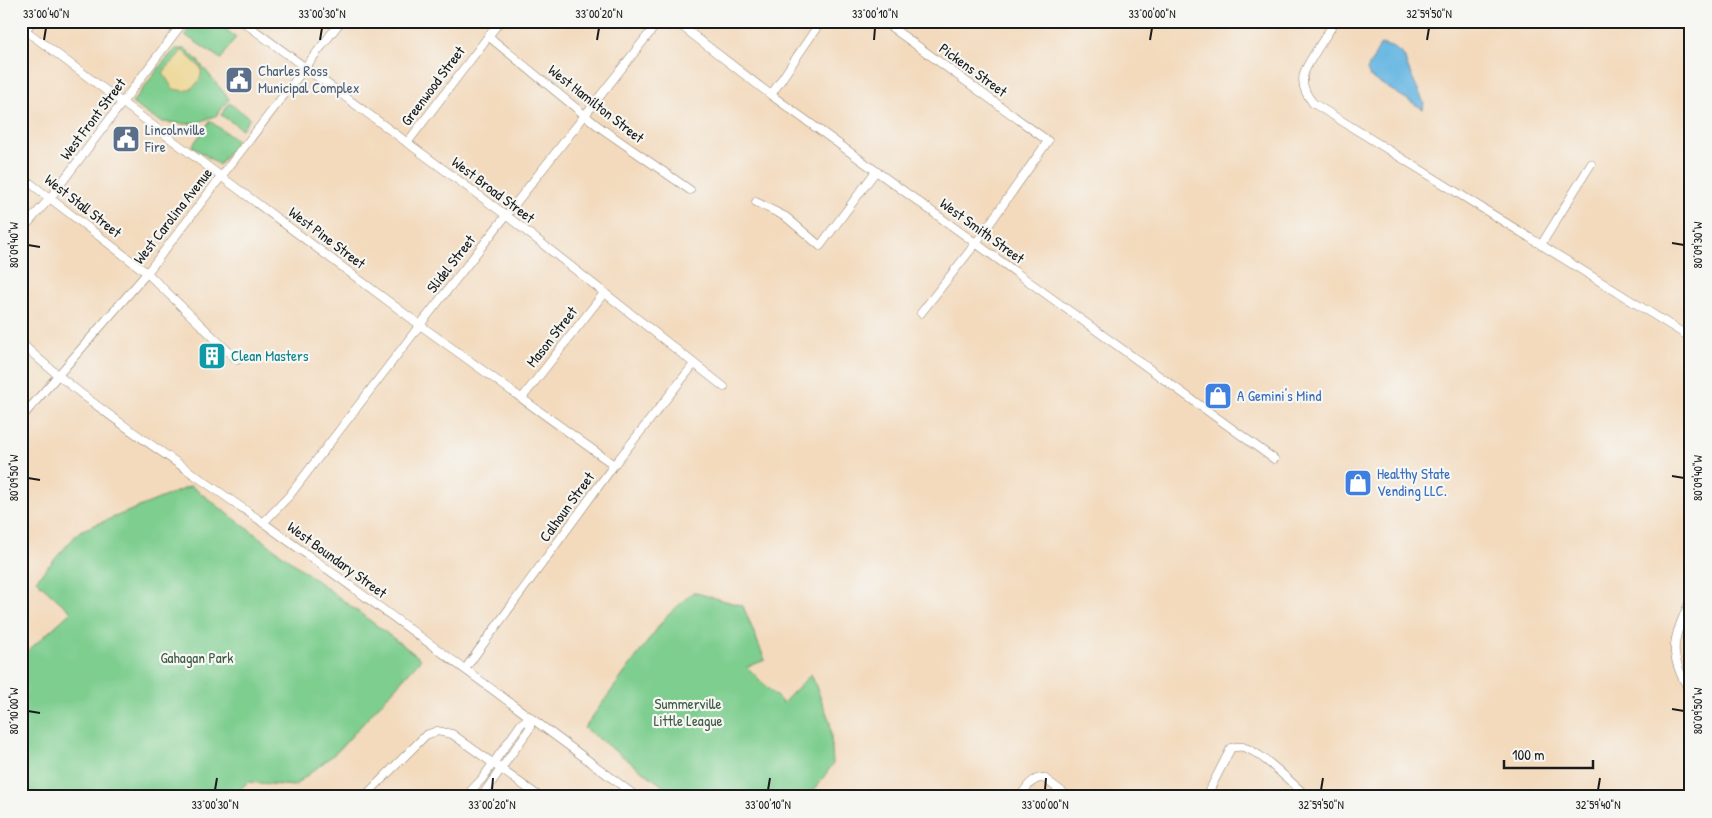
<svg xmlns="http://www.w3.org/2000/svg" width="1712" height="818" font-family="'Patrick Hand',sans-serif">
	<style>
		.green { fill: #7ece8f; stroke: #4d7556 }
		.sand { fill: #eeda9e; stroke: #857b5d }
		.water { fill: #67b7e2; stroke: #426a7f }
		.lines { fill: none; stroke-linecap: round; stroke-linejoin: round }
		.minor-casing { stroke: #887b6c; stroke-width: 9 }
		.minor { stroke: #fff; stroke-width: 8 }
		.ticks { fill: none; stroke: #1c1c1c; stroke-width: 2 }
		.labels { text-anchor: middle; stroke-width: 4.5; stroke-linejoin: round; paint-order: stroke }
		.street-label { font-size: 15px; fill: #1c1c1c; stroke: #f6f6f2 }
		.service-label { font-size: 15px; fill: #4e5e75; stroke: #f6f6f2; text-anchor: start }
		.culture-label { font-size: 15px; fill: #0d838f; stroke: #f6f6f2; text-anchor: start }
		.shop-label { font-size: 15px; fill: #366cbe; stroke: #f6f6f2; text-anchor: start }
		.park-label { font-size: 15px; fill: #3e5a44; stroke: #f6f6f2 }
		.neatline { fill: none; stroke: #1c1c1c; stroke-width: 2 }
		.ticks-label { font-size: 12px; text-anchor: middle; fill: #1c1c1c }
	</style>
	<rect width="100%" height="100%" fill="#f6f6f2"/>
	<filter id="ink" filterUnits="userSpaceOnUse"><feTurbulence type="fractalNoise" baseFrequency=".02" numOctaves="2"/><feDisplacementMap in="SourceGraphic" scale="10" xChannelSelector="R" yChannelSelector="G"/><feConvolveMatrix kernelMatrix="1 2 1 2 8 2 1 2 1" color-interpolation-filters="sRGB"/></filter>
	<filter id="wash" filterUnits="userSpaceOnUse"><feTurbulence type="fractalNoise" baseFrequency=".0096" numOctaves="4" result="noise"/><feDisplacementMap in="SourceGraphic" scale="20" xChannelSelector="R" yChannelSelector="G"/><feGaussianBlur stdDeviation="1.12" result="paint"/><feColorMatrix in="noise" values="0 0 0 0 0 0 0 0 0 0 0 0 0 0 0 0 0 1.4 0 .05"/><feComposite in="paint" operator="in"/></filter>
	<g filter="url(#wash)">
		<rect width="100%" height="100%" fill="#f3dabd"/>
		<g class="green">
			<polygon points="195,21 214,21 236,37 221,59 185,35"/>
			<polygon points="176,49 186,49 198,61 229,99 217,115 199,122 187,124 163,122 152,117 132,103 165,60"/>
			<polygon points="229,103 250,118 242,129 221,115"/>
			<polygon points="210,121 237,141 219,165 192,146"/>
			<polygon points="191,486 421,659 338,751 294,786 248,782 231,797 21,797 21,657 71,612 36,580 80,531"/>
			<polygon points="693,592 743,606 765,660 747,667 783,703 811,674 830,722 833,764 809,797 678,797 584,728 665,618"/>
		</g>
		<path class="sand" d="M181,51H183L201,68C203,79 195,88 185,91L173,89L163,73C168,65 177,59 181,51Z"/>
		<polygon class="water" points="1381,44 1394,48 1404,56 1408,68 1424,103 1423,109 1370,77 1367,70"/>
	</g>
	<g filter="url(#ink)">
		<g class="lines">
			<defs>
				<g id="minor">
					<polyline points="242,21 507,216 724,387"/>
					<polyline points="675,21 771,95 1274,459"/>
					<polyline points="883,21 1048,141 976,243 921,313"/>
					<path d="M1335,21C1328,34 1308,61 1304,73C1301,85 1306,95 1313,103L1691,338"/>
					<polyline points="25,30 420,325 614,465"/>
					<polyline points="21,35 33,21"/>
					<polyline points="488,36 598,126 690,190"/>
					<polyline points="771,95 821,21"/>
					<polyline points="407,143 500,21"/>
					<polyline points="21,176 147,273 237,360"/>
					<polyline points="756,202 786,217 820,246 876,171"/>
					<polyline points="21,231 50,198 184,21"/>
					<polyline points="1541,245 1591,164"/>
					<path d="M21,343C96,412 183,465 265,524C389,614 514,704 637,797"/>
					<polyline points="522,398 604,293"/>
					<polyline points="21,418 147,273 341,21"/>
					<polyline points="263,523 289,496 420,325 659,21"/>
					<path d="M1691,599C1673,639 1666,653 1691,693"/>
					<polyline points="465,669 614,465 694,364"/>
					<polyline points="364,797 426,735 437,731 452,734 540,797"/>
					<polyline points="465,797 482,779 521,724 530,717"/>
					<polyline points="481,797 530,728 530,717"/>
					<path d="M1020,797C1026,788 1032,777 1044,778L1069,797"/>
					<path d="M1206,797L1231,748C1235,747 1238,746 1243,747C1262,752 1292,784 1308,797"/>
				</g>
			</defs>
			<use href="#minor" class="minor-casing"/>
			<use href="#minor" class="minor"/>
		</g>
	</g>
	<path class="ticks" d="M44,40L46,28M320,40L322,28M597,40L599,28M874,40L875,28M1150,40L1152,28M1427,40L1429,28M1672,243L1684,245M28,245L40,247M1672,476L1684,478M28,478L40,480M1672,709L1684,711M28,711L40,713M215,790L217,778M492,790L493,778M768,790L770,778M1045,790L1046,778M1321,790L1323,778M1598,790L1600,778"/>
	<defs>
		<symbol id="civic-square" viewBox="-11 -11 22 22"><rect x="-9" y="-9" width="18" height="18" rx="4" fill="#5c6f8a" stroke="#f6f6f2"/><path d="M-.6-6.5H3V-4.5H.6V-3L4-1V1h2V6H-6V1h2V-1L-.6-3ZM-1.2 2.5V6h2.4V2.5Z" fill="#fff"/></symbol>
		<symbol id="building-square" viewBox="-11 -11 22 22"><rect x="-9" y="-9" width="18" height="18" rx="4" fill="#0f9aa8" stroke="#f6f6f2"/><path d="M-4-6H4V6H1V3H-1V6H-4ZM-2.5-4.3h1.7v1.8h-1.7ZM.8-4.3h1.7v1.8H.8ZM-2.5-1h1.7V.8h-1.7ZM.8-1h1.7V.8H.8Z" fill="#fff"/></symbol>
		<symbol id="shop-square" viewBox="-11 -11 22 22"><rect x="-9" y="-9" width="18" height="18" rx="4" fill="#3f7fe0" stroke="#f6f6f2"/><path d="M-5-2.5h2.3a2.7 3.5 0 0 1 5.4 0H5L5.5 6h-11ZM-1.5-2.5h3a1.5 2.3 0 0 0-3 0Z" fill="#fff"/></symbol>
	</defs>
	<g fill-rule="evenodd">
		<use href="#civic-square" x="223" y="64" width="32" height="32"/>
		<use href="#civic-square" x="110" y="123" width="32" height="32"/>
		<use href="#building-square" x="196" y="340" width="32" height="32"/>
		<use href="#shop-square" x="1202" y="380" width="32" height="32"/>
		<use href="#shop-square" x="1342" y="467" width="32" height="32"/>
	</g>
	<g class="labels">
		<g class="street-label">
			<text transform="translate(973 70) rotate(36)" y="5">Pickens Street</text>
			<text transform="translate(433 86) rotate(-53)" y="5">Greenwood Street</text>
			<text transform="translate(596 104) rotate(38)" y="5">West Hamilton Street</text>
			<text transform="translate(93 119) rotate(-53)" y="5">West Front Street</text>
			<text transform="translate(493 190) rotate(37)" y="5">West Broad Street</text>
			<text transform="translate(83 206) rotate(38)" y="5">West Stall Street</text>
			<text transform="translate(173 216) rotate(-52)" y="5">West Carolina Avenue</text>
			<text transform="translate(982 231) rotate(36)" y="5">West Smith Street</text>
			<text transform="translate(327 238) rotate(37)" y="5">West Pine Street</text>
			<text transform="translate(451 264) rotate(-52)" y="5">Slidel Street</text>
			<text transform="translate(552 337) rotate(-52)" y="5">Mason Street</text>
			<text transform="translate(567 507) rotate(-54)" y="5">Calhoun Street</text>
			<text transform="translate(337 560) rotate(36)" y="5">West Boundary Street</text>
		</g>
		<g class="service-label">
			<text x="258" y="76">Charles Ross<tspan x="258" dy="17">Municipal Complex</tspan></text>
			<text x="145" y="135">Lincolnville<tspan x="145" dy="17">Fire</tspan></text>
		</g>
		<g class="culture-label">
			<text x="231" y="361">Clean Masters</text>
		</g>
		<g class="shop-label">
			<text x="1237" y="401">A Gemini's Mind</text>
			<text x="1377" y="479">Healthy State<tspan x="1377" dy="17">Vending LLC.</tspan></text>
		</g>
		<g class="park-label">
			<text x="197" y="663">Gahagan Park</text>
			<text x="688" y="709">Summerville<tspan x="688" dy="17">Little League</tspan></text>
		</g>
	</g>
	<rect width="1712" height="818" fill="none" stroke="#f6f6f2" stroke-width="55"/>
	<path d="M1504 760v8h89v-8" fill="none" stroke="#1c1c1c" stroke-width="2.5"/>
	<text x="1512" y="760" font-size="15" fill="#1c1c1c" stroke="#f6f6f2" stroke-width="4" paint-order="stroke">100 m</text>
	<rect x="28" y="28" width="1656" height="762" class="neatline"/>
	<g class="ticks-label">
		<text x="46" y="18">33°00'40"N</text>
		<text x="322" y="18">33°00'30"N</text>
		<text x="599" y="18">33°00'20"N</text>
		<text x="875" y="18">33°00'10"N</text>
		<text x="1152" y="18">33°00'00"N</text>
		<text x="1429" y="18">32°59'50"N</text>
		<text transform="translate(1698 245) rotate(-90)" y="4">80°09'30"W</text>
		<text transform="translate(14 245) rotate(-90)" y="4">80°09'40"W</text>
		<text transform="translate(1698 478) rotate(-90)" y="4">80°09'40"W</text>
		<text transform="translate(14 478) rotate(-90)" y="4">80°09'50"W</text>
		<text transform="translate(1698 711) rotate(-90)" y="4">80°09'50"W</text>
		<text transform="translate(14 711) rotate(-90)" y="4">80°10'00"W</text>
		<text x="215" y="809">33°00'30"N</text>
		<text x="492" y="809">33°00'20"N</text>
		<text x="768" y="809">33°00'10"N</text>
		<text x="1045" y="809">33°00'00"N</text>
		<text x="1321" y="809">32°59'50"N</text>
		<text x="1598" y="809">32°59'40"N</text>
	</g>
</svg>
